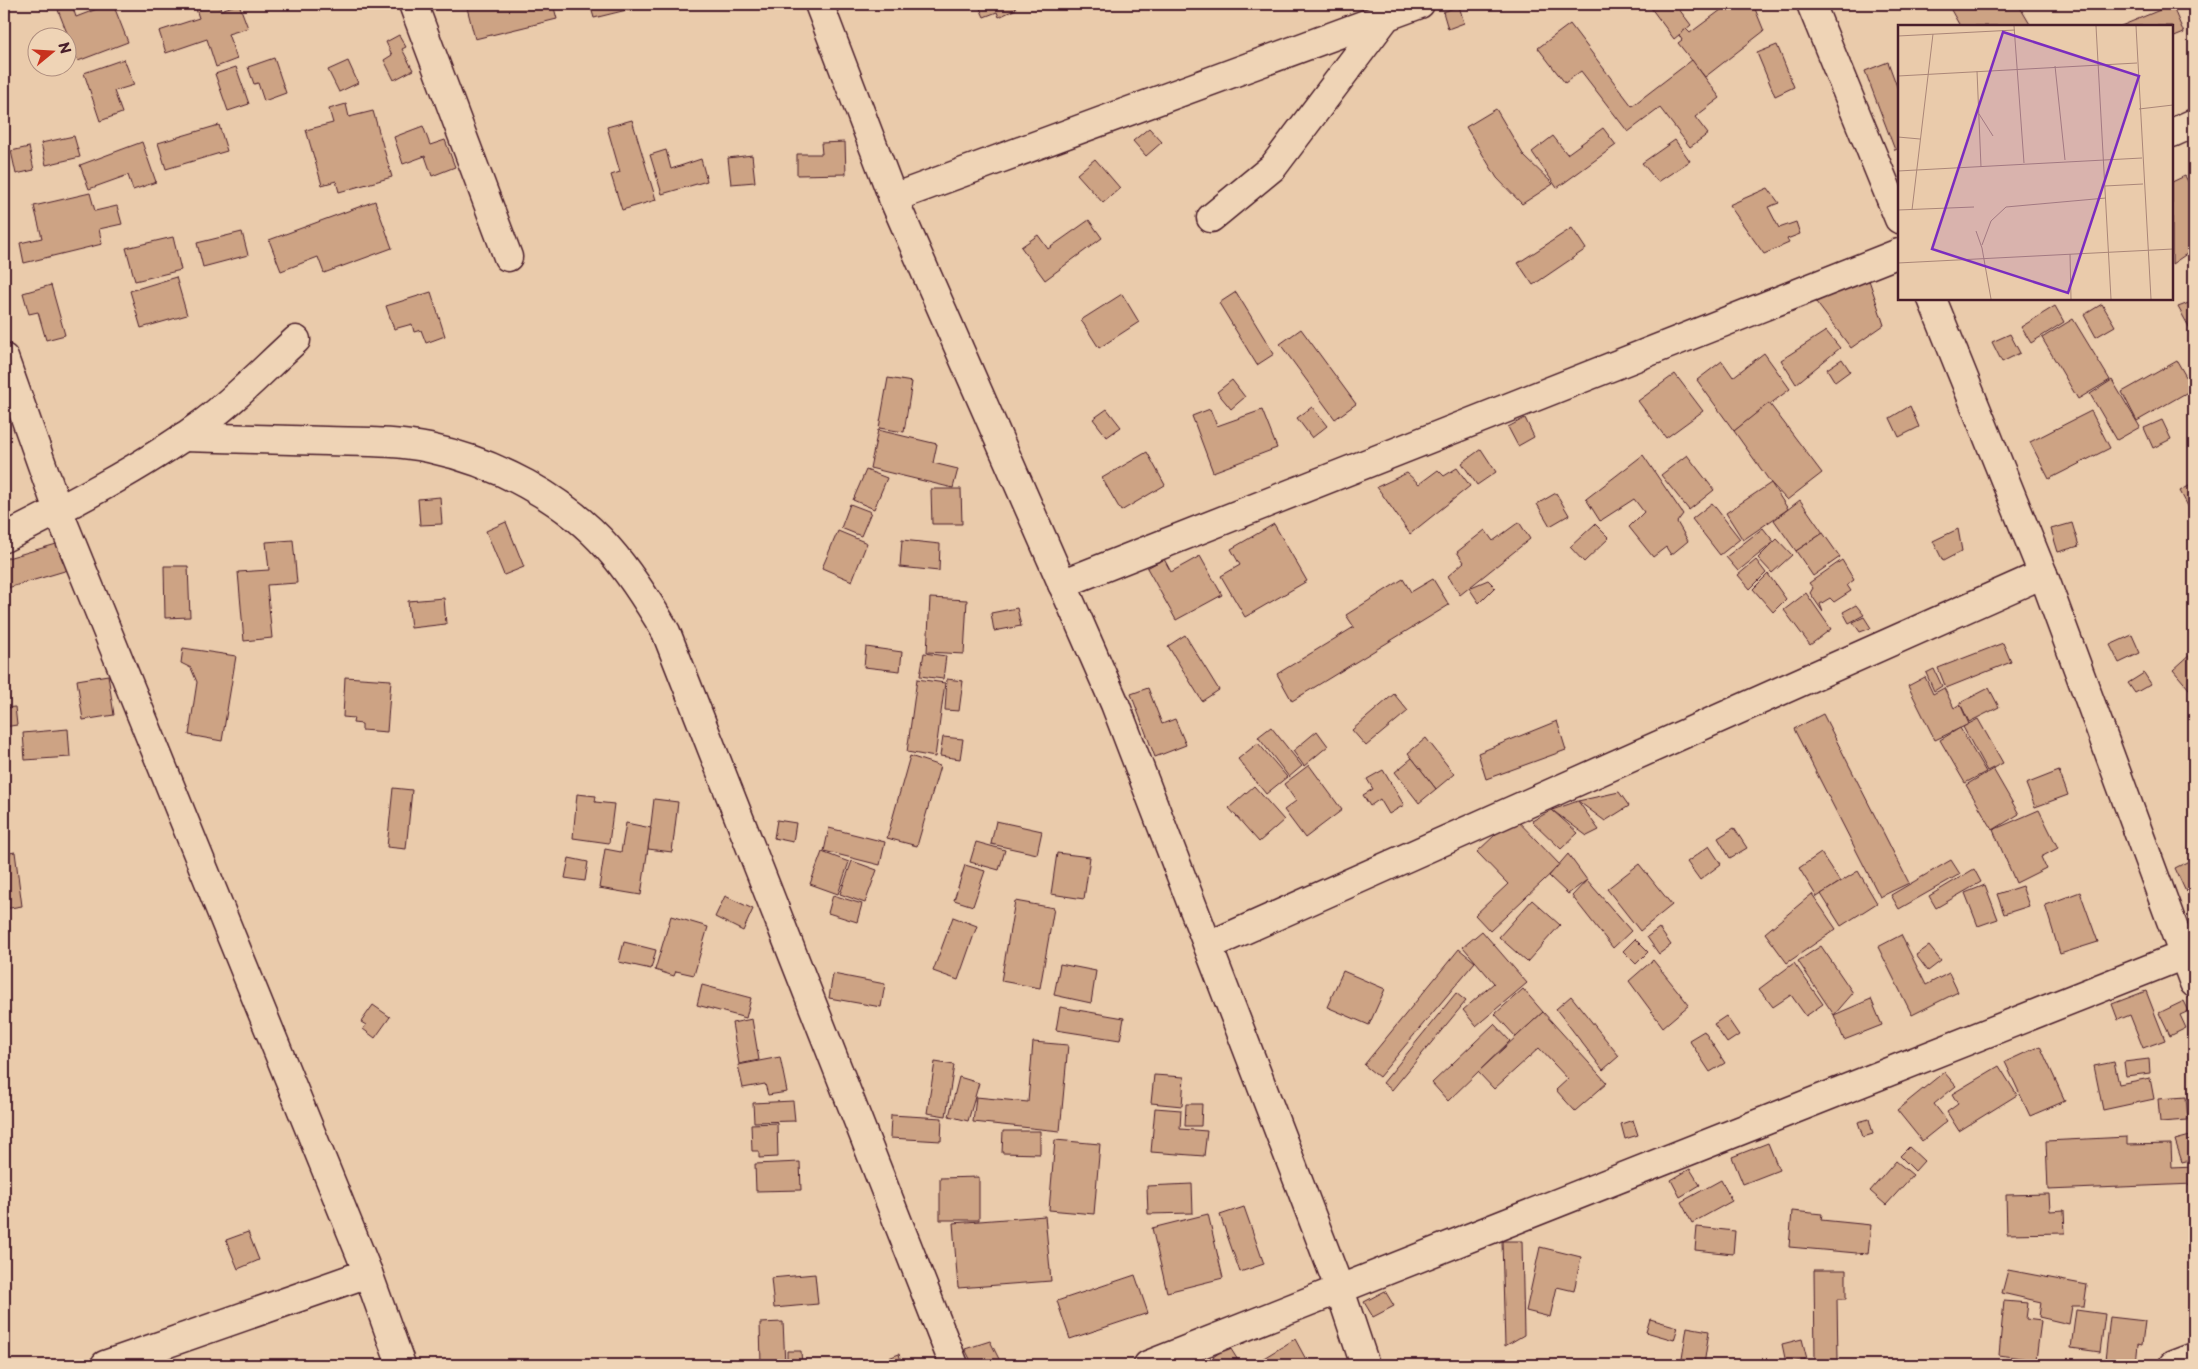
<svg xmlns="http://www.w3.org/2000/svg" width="2198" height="1369" font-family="'Playpen Sans',sans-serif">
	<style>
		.building { fill: #cda384; stroke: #4a1f2b }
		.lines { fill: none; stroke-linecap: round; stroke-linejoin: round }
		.minor-casing { stroke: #4a1f2b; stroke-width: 31 }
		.minor { stroke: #efd4b6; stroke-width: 28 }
		.inset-road { fill: none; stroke: #aa8678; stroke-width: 1 }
		.view { fill: #7b2cbf; fill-opacity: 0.15; stroke: #7b2cbf; stroke-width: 2.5 }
		.inset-edge { fill: none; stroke: #4a1f2b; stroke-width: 2.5 }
	</style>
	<rect width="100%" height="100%" fill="#eacbab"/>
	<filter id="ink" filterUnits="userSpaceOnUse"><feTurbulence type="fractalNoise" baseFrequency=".02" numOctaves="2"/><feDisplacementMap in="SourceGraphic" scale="10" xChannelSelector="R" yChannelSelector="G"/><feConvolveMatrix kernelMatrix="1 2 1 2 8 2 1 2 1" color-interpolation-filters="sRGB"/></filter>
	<g filter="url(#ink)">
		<g class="building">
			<polygon points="110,4 113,4 128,42 78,61 58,10 72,5 76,17"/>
			<polygon points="203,4 219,4 221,10 239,4 248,28 228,34 237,59 216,67 207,39 166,53 159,31 199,18 195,6"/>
			<polygon points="466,4 553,4 557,19 475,39"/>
			<polygon points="590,4 651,4 594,18"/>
			<polygon points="978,4 1013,4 1016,9 999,17 997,12 984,17"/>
			<polygon points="1648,4 1675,4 1691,25 1674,39"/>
			<polygon points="1729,4 1753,4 1764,31 1705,77 1678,43 1682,40 1679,35 1686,29 1690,33"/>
			<polygon points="1961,4 2018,4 2031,26 1960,26 1951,10"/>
			<polygon points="2172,5 2184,33 2172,38 2172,26 2121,26"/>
			<polygon points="1459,6 1464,23 1448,29 1443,12"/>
			<polygon points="1570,24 1632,106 1692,60 1720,98 1695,117 1708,134 1690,147 1660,108 1628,132 1581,71 1565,83 1538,48"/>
			<polygon points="399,35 406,47 402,49 413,70 394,80 384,60 392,55 386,42"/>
			<polygon points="1777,45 1794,87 1775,96 1757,53"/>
			<polygon points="274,58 286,93 264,101 258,83 254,84 248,67"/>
			<polygon points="124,59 134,85 114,91 122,113 100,121 84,73"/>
			<polygon points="348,61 358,83 339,92 328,70"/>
			<polygon points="1888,62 1899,92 1899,148 1895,150 1865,71"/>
			<polygon points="236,67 249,104 228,111 215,74"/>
			<polygon points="346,104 349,117 373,111 392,177 339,192 336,181 322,185 306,130 333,123 329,109"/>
			<polygon points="1496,109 1524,156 1553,184 1522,204 1497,178 1466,127"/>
			<polygon points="632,120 656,200 622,210 611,175 620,172 607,127"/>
			<polygon points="219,125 227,151 166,169 158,143"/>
			<polygon points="423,126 430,145 445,140 455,167 432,176 425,156 403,164 394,137"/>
			<polygon points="1149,128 1162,142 1146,156 1133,141"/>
			<polygon points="1603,128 1616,145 1557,188 1532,152 1553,136 1567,154"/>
			<polygon points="74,136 80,157 46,165 41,143"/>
			<polygon points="1675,140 1690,161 1658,182 1642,163"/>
			<polygon points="142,142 156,182 133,190 128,175 89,189 80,165"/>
			<polygon points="845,142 846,174 797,175 797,154 822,154 821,143"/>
			<polygon points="29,147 34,170 16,174 11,151"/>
			<polygon points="666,150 671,169 701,159 707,181 662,194 650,155"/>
			<polygon points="752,155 755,182 731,184 728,158"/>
			<polygon points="1095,159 1120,188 1103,203 1077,174"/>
			<polygon points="2185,176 2194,192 2194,249 2172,264 2172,182"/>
			<polygon points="1768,188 1779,203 1768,207 1779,228 1796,222 1800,234 1787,239 1789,243 1764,254 1729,205"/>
			<polygon points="90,193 95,211 117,206 122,224 99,229 102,244 24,263 20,243 42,238 34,206"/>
			<polygon points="375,201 392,248 324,273 318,257 281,271 269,240"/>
			<polygon points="1089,220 1102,238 1045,280 1021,247 1038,235 1048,249"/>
			<polygon points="1572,228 1586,249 1533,285 1518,263"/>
			<polygon points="242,232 248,255 203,267 197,243"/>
			<polygon points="173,237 181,270 135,281 126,248"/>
			<polygon points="176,277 187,315 141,328 130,291"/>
			<polygon points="1868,277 1884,325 1851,348 1816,302"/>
			<polygon points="51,285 65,335 46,340 38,312 29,314 23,293"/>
			<polygon points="431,292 445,336 426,343 421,330 414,332 412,324 394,329 386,306"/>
			<polygon points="1236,292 1274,354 1257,365 1219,303"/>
			<polygon points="1122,294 1139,322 1099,348 1081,320"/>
			<polygon points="2194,301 2194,336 2178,307"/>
			<polygon points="2102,304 2115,326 2096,337 2084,315"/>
			<polygon points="2055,306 2064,322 2031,343 2021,327"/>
			<polygon points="2073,319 2110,380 2078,399 2042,338"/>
			<polygon points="1301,329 1356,404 1335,419 1280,344"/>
			<polygon points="1826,331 1840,348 1796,384 1781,360"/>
			<polygon points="2010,334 2020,353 2002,362 1992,342"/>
			<polygon points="1764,353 1790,389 1734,431 1697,380 1722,361 1733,377"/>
			<polygon points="1842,359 1850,371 1835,382 1827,369"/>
			<polygon points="2177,361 2193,389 2137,421 2122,392"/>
			<polygon points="1675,374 1703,411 1666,438 1638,401"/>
			<polygon points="888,378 912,382 904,432 879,428"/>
			<polygon points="1232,380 1245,397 1231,409 1217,392"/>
			<polygon points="2112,380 2140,427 2117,440 2090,394"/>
			<polygon points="1769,403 1822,473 1787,500 1771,483 1734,431"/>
			<polygon points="1910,406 1919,427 1899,437 1890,418"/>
			<polygon points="1312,407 1327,426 1312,438 1297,418"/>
			<polygon points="1107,409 1121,427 1107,437 1093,419"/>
			<polygon points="1210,409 1217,426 1262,410 1277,448 1213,472 1192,416"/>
			<polygon points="2091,411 2110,448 2049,479 2030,442"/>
			<polygon points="1525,418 1534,437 1518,446 1508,427"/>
			<polygon points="2162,420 2171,439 2153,448 2144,428"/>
			<polygon points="878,430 937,444 933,463 958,469 953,488 870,468"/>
			<polygon points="1481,449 1496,472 1477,485 1462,463"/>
			<polygon points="1147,452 1165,485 1121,511 1102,478"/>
			<polygon points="1643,455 1683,514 1677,522 1688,541 1671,555 1666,547 1653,557 1629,527 1644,512 1634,499 1600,521 1586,499"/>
			<polygon points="1687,455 1714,490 1689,510 1661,475"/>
			<polygon points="1457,468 1470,486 1410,534 1377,487 1407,473 1419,484 1438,470 1444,476"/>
			<polygon points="866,470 887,478 874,509 853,500"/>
			<polygon points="1771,483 1788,509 1743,540 1726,513"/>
			<polygon points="2194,483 2194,508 2190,510 2180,491"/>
			<polygon points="931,489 961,489 962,524 932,524"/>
			<polygon points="1556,493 1569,515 1550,526 1537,504"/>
			<polygon points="440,497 442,524 420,525 418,499"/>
			<polygon points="1800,500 1823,533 1796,551 1774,520"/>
			<polygon points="1712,503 1740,539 1720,555 1692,519"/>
			<polygon points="850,504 871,512 861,536 841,528"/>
			<polygon points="506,522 524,567 504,575 486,531"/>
			<polygon points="1519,522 1530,539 1460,595 1448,576 1464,562 1457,552 1485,530 1493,541"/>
			<polygon points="2072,523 2079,546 2058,552 2051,529"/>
			<polygon points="1274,524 1307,581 1245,617 1221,576 1240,565 1231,549"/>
			<polygon points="1595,524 1609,538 1584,562 1570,547"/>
			<polygon points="1763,528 1774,542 1738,571 1726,557"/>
			<polygon points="1958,529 1962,551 1943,561 1933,541"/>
			<polygon points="838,531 867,543 852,581 822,568"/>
			<polygon points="1823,533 1840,557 1813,576 1796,551"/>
			<polygon points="1777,539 1792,555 1772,573 1758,558"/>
			<polygon points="293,540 297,583 267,585 272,638 244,641 238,572 269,570 266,542"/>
			<polygon points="902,540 940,544 939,571 900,567"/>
			<polygon points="60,543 68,570 4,589 4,559"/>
			<polygon points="1200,556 1222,595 1176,620 1147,568 1164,559 1171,572"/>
			<polygon points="1756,560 1766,573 1750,589 1738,575"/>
			<polygon points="1842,560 1854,580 1847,585 1851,591 1834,602 1830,598 1820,604 1823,612 1810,593 1813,588 1809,583"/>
			<polygon points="164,566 188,566 190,617 165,618"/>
			<polygon points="1768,574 1786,599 1773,612 1753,589"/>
			<polygon points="1403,579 1411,592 1433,579 1449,605 1292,701 1277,674 1354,627 1346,615"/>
			<polygon points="1488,580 1495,587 1479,603 1469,588"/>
			<polygon points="1806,593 1831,629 1810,645 1784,610"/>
			<polygon points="444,598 446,624 411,628 408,601"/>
			<polygon points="930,598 967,600 964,654 927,652"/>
			<polygon points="1856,605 1864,615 1849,623 1843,612"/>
			<polygon points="1017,608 1021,626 994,631 991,613"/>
			<polygon points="1864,617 1871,628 1860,632 1853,622"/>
			<polygon points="1185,635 1219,690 1202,701 1168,646"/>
			<polygon points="2132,635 2140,653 2119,663 2110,645"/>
			<polygon points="2003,643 2011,662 1946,688 1938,668"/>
			<polygon points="866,647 902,652 900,671 864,667"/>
			<polygon points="183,648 236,656 222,741 189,735 197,682 191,668 181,663"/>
			<polygon points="924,653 946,656 943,679 920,676"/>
			<polygon points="2192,653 2194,656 2194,695 2173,670"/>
			<polygon points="1934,669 1942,686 1934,691 1926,673"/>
			<polygon points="2144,673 2151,684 2135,693 2128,683"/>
			<polygon points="108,675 114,715 83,720 77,680"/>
			<polygon points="345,677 391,680 387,732 362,730 362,724 353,723 354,718 343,717"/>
			<polygon points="1925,677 1933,694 1944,688 1954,708 1960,704 1969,724 1935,740 1908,686"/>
			<polygon points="917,679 945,683 935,757 907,752"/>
			<polygon points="947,679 963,681 959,711 945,710"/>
			<polygon points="1148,688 1162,724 1175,719 1186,745 1155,757 1131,694"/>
			<polygon points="1989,688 1999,707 1969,722 1960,703"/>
			<polygon points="1394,694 1408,711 1366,746 1352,730"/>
			<polygon points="15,707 17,725 4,727 4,708"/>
			<polygon points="1823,714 1909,883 1880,897 1794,729"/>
			<polygon points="1978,719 2003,763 1987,771 1963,727"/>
			<polygon points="1557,721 1566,750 1486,779 1478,753"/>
			<polygon points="1271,727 1302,766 1289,777 1258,737"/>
			<polygon points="1960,728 1986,772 1965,783 1940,740"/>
			<polygon points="68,729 70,757 25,760 23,733"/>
			<polygon points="1317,731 1328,746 1304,766 1293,751"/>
			<polygon points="943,737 963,739 960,759 940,756"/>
			<polygon points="1426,738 1454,774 1436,789 1408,753"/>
			<polygon points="1258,743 1287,777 1266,794 1238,759"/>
			<polygon points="910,756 940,766 917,846 887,838"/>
			<polygon points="1412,758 1436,789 1419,803 1395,772"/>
			<polygon points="1309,765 1342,810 1305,838 1284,810 1296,801 1284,784"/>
			<polygon points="1993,769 2019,814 1993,830 1966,785"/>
			<polygon points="1383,770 1404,805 1389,814 1380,799 1370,806 1363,795 1373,789 1367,779"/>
			<polygon points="2059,771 2068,795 2035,807 2026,784"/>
			<polygon points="1254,786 1284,820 1259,842 1229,808"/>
			<polygon points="393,788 412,790 406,849 387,847"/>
			<polygon points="1619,792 1629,806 1605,821 1578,801"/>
			<polygon points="577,794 596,796 595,802 614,804 609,843 573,838"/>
			<polygon points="654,799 678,802 672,852 648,849"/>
			<polygon points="1578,801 1599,830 1587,836 1552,810"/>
			<polygon points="1552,810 1578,833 1561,849 1532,821"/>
			<polygon points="2039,810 2058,848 2041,857 2046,868 2016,883 1993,830"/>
			<polygon points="1514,817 1560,865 1490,931 1475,915 1508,884 1477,852"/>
			<polygon points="777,820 796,823 793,842 774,838"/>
			<polygon points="996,821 1042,831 1037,854 991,844"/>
			<polygon points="626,823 651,828 641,895 599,888 605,849 621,852"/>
			<polygon points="829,828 885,842 880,865 824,851"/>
			<polygon points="1734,828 1747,848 1730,858 1718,838"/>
			<polygon points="976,842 1005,850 999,870 970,862"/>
			<polygon points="1709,846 1721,864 1700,880 1687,862"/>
			<polygon points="15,852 22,906 4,909 4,854"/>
			<polygon points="822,852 849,862 838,894 810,884"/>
			<polygon points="1057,853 1090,857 1084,899 1051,894"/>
			<polygon points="1821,853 1840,882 1817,897 1799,868"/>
			<polygon points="1568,854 1587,880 1568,894 1549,876"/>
			<polygon points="569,858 588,862 585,881 565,878"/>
			<polygon points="1951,860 1960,874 1899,909 1891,895"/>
			<polygon points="2191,860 2194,867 2194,889 2186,892 2175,868"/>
			<polygon points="852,861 877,870 865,903 840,894"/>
			<polygon points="1639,864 1672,905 1640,931 1607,889"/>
			<polygon points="965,865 985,871 973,906 954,900"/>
			<polygon points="1974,869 1981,882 1936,908 1929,896"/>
			<polygon points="1858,871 1877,903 1841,926 1821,894"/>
			<polygon points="1587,880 1631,931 1613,948 1572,896"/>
			<polygon points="1985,885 1998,919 1978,926 1965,893"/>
			<polygon points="2022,886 2029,906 2004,914 1997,894"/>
			<polygon points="2080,892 2098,942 2060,954 2045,905"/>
			<polygon points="1812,894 1836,929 1787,963 1765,933"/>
			<polygon points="833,895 862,904 857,922 828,913"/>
			<polygon points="725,896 753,909 743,931 715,917"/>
			<polygon points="1532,900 1560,925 1527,962 1499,937"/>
			<polygon points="1015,901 1054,908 1040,988 1001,981"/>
			<polygon points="671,916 708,927 694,975 676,971 674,976 655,970"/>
			<polygon points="953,917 977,926 958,980 933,971"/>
			<polygon points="1659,928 1671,945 1659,954 1647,937"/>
			<polygon points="1482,931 1527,983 1476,1026 1463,1010 1494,983 1463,947"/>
			<polygon points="1901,935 1926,985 1949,973 1958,992 1912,1015 1878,947"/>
			<polygon points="1635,939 1648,952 1636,964 1623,951"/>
			<polygon points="624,942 656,950 651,969 619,962"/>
			<polygon points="1821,946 1853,993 1834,1015 1798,961"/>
			<polygon points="1929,946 1941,961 1928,971 1916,955"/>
			<polygon points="1459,949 1475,962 1379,1077 1364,1065"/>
			<polygon points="1653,960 1689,1005 1663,1027 1629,981"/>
			<polygon points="1794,963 1823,1004 1806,1016 1791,995 1773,1007 1759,989"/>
			<polygon points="1060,964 1096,971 1091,1003 1054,995"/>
			<polygon points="1343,971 1385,989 1369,1025 1327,1007"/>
			<polygon points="833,974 885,984 881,1007 829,998"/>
			<polygon points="702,985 751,998 746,1018 697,1005"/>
			<polygon points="1523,989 1543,1012 1516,1037 1495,1014"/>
			<polygon points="2146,991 2165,1040 2143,1048 2130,1015 2118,1020 2112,1004"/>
			<polygon points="1456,993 1466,1001 1392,1090 1383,1083"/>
			<polygon points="1571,996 1619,1056 1603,1070 1556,1009"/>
			<polygon points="1871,999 1882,1025 1844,1040 1834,1015"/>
			<polygon points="2184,1001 2189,1011 2180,1015 2186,1028 2170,1036 2159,1013"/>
			<polygon points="373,1005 390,1017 375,1038 363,1029 366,1025 361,1022"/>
			<polygon points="1060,1007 1124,1018 1120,1040 1056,1030"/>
			<polygon points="1543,1012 1607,1083 1575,1111 1556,1090 1568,1079 1539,1048 1494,1089 1478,1072"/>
			<polygon points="1726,1016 1739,1035 1727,1043 1714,1024"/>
			<polygon points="752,1019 759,1060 739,1064 732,1023"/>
			<polygon points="1494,1024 1510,1041 1448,1101 1432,1083"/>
			<polygon points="1704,1031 1725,1063 1710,1072 1689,1040"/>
			<polygon points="1033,1042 1068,1045 1060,1131 973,1122 976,1097 1028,1102"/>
			<polygon points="2040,1046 2065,1101 2030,1116 2005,1062"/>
			<polygon points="780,1057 787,1092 768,1095 765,1084 743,1088 738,1065"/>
			<polygon points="2149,1059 2150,1073 2126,1076 2124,1062"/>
			<polygon points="935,1062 954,1065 946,1116 927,1113"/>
			<polygon points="2114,1062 2119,1084 2150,1078 2154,1099 2103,1110 2094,1066"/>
			<polygon points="1999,1066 2017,1095 1959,1131 1947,1112 1958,1104 1952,1094"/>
			<polygon points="1944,1072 1956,1086 1934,1104 1947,1121 1922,1141 1897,1110"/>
			<polygon points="1154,1075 1184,1077 1182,1106 1151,1103"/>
			<polygon points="959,1077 979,1083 968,1121 949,1116"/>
			<polygon points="2186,1097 2188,1120 2160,1122 2158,1099"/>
			<polygon points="793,1101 795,1121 754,1122 753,1103"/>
			<polygon points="1186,1104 1202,1104 1201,1126 1185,1126"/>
			<polygon points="1155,1108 1181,1110 1180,1129 1207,1131 1204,1156 1151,1152"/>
			<polygon points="891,1115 942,1118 941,1141 890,1138"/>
			<polygon points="1869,1119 1873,1134 1863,1137 1858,1122"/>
			<polygon points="1633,1120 1638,1135 1625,1139 1621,1124"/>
			<polygon points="777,1123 778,1157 759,1158 759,1151 752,1151 751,1124"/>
			<polygon points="1003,1131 1040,1131 1040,1154 1002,1153"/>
			<polygon points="2194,1135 2194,1159 2182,1162 2175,1140"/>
			<polygon points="2127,1137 2127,1145 2171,1144 2172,1168 2194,1167 2194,1184 2048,1190 2046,1141"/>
			<polygon points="1055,1140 1100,1144 1094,1214 1049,1210"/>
			<polygon points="1768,1143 1779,1170 1743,1184 1732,1157"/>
			<polygon points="1909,1147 1924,1161 1915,1171 1900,1156"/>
			<polygon points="1896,1161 1913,1175 1886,1205 1870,1191"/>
			<polygon points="800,1162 801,1190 756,1191 755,1164"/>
			<polygon points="1690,1169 1700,1185 1680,1197 1671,1180"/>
			<polygon points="979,1177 979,1220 940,1220 940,1178"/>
			<polygon points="1721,1180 1732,1201 1692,1223 1681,1202"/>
			<polygon points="1192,1184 1193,1213 1148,1214 1147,1186"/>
			<polygon points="2049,1194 2050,1211 2064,1210 2065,1233 2007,1234 2006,1195"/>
			<polygon points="1244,1207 1264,1264 1240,1272 1220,1215"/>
			<polygon points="1792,1211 1822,1214 1821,1220 1871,1225 1868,1254 1789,1247"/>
			<polygon points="1208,1214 1223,1278 1167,1292 1152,1228"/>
			<polygon points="1045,1216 1051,1281 958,1288 953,1223"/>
			<polygon points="1697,1227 1735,1231 1733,1254 1695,1250"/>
			<polygon points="248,1232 259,1260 238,1269 226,1240"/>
			<polygon points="1502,1241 1522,1241 1524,1335 1505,1346"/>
			<polygon points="1540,1247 1581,1257 1574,1291 1557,1287 1550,1317 1526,1311"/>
			<polygon points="1814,1270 1846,1270 1846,1299 1837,1299 1838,1360 1815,1360"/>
			<polygon points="2008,1270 2087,1285 2084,1306 2072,1306 2069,1324 2039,1317 2041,1302 2002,1293"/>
			<polygon points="815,1274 818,1304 774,1308 771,1278"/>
			<polygon points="1135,1275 1148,1313 1070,1339 1057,1301"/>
			<polygon points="1385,1291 1394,1306 1373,1317 1364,1302"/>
			<polygon points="2004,1301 2028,1303 2026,1319 2041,1321 2036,1360 1999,1355"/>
			<polygon points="2076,1310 2105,1314 2100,1352 2071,1348"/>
			<polygon points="2110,1317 2145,1321 2142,1345 2138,1344 2136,1364 2105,1360"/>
			<polygon points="1650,1319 1678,1327 1674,1340 1646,1332"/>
			<polygon points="783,1322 785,1365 761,1365 760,1323"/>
			<polygon points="1687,1327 1709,1331 1704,1365 1681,1365"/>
			<polygon points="1295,1339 1309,1365 1252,1365"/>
			<polygon points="1802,1339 1807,1359 1786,1363 1782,1344"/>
			<polygon points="990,1341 1002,1365 973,1365 965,1349"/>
			<polygon points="1229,1346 1241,1365 1218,1365 1213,1357"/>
			<polygon points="787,1351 801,1351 802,1365 787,1365"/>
			<polygon points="899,1354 902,1365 882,1365 881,1361"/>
			<polygon points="1998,1361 2020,1363 2020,1365 1998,1365"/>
		</g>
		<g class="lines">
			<defs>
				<g id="minor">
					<polyline points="413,4 508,257"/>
					<polyline points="819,4 893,198 1115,704 1340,1290 1365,1365"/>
					<polyline points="1811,4 1899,219"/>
					<polyline points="2172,133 2194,123"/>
					<polyline points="893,198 1420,4"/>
					<polyline points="1211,218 1273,167 1387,16"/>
					<polyline points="1932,299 2043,574 2194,983"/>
					<polyline points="4,358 58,510 368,1273 401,1365"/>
					<path d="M183,437C231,438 279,440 327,441C361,442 396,441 429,448C495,462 563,497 608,548C631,574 649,603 666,632L954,1365"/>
					<path d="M4,538C68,506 141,468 199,426C234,401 264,369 296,340"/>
					<polyline points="1062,584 1899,253"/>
					<polyline points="1208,946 2043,574"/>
					<polyline points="105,1365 368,1273"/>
					<polyline points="1148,1365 2194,951"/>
					<polyline points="2173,1365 2194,1357"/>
				</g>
			</defs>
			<use href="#minor" class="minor-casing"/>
			<use href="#minor" class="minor"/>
		</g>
	</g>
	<g transform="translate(1898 25)">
		<rect width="275" height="275" fill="#eacbab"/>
		<path class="inset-road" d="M116,1L126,138M198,1L213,274M238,1L253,274M0,11L117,5M157,41L167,135M79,46L83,142M0,51L239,38M241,84L275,80M81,89L95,111M0,112L22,114M0,146L244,133M207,161L245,159M0,185L76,182M14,185L35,9M78,206L84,223L93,274M84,220L93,196L108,182L208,173M172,229L173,274M0,238L275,224"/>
		<path class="view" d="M105,7L241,51L170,268L34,224Z"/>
		<rect width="275" height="275" class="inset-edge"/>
	</g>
	<rect width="2198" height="1369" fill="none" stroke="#efd4b6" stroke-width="20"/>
	<rect x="10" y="10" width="2178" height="1349" fill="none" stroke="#4a1f2b" stroke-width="2" filter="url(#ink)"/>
	<g transform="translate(52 52) rotate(72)"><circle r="24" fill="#efd4b6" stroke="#ad8c7e"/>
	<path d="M0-4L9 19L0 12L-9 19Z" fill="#c8321e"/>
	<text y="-8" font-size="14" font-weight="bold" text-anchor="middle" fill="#4a1f2b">N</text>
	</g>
</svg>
